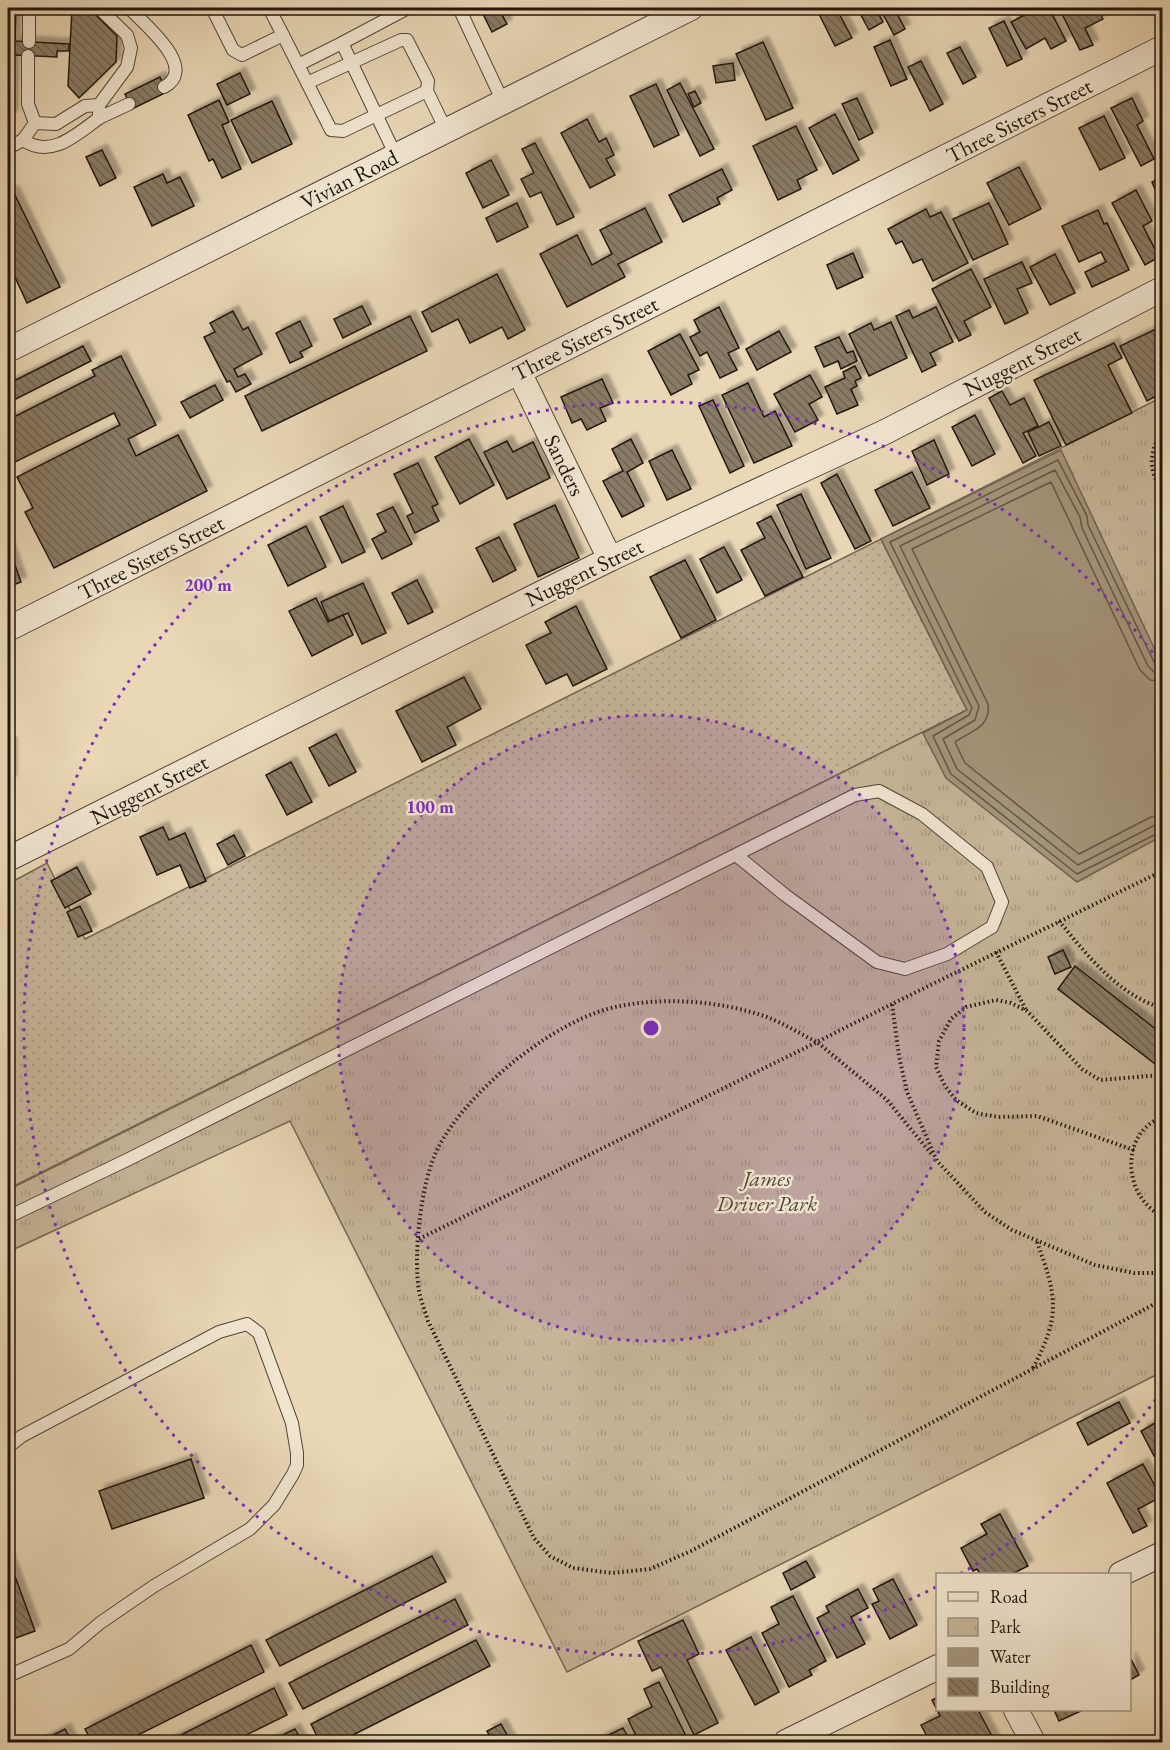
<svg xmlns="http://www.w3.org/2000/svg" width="1170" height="1750" font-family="'EB Garamond',serif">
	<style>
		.grass { fill: url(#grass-dots); stroke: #746654; stroke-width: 1.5 }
		.park { fill: url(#park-tufts); stroke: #746654; stroke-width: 1.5 }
		.water { fill: #a5967d; stroke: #706351; stroke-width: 1.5 }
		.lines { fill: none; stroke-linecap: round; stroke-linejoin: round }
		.shore { stroke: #625646; stroke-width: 1.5 }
		.building { fill: url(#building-back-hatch); stroke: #20170f; stroke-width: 1.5; filter: url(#shadow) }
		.service-casing { stroke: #524739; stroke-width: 14 }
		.minor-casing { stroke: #524739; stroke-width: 26 }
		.path { stroke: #20170f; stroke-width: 4; stroke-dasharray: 1.5 3; stroke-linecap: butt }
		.service { stroke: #f1e5d0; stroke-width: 12 }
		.minor { stroke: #f1e5d0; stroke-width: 24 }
		.ring { fill: none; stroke: #7b2cbf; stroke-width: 3; stroke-dasharray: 3 6 }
		.labels { text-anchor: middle; stroke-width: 5; stroke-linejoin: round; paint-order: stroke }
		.street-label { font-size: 22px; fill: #20170f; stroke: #f1e5d0 }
		.park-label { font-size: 22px; font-style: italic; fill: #524739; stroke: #f1e5d0 }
		.centre { fill: #7b2cbf; stroke: #f1e5d0; stroke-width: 3 }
		.ring-label { font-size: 18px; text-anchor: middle; font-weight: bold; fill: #7b2cbf; stroke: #f1e5d0; stroke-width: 5; stroke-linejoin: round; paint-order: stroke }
	</style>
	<defs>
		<pattern id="grass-dots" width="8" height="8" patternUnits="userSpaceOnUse" patternTransform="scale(1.5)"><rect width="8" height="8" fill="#c7b69a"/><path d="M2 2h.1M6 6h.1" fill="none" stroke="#ab9c84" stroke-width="1.8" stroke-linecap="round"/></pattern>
		<pattern id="park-tufts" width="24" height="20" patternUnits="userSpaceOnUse" patternTransform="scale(1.5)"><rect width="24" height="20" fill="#c7b69a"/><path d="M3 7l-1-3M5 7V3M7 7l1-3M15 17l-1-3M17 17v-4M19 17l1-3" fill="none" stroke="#ab9c84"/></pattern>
		<pattern id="building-back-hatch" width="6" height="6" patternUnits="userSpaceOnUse" patternTransform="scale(1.5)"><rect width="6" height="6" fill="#897b66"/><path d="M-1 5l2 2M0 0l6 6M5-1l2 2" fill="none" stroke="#706452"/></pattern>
		<filter id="shadow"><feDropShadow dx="5.5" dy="-5.5" stdDeviation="1.5" flood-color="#0004"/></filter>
	</defs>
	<rect width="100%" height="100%" fill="#e9d7b6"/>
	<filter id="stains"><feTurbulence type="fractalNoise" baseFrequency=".00333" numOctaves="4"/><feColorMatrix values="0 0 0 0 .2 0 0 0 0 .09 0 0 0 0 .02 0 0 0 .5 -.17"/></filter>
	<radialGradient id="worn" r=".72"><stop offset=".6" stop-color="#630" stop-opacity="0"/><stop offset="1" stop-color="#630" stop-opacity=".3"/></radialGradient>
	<polygon class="grass" points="881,539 967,710 8,1189 8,884 47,863 85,939"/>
	<polygon class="park" points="1162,397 1162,1372 567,1672 290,1121 8,1252 8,1190 967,710 881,539"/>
	<polygon class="water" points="1061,450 1162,665 1162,836 1077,882 946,778 923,733 967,710 881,539"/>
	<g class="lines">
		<g class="shore">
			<polyline points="1162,666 1154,662 1088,525 1087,516 1058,460 890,542 972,708 969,715 933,736 951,774 1077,874 1162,831"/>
			<polyline points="1162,673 1154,672 1148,666 1082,528 1080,517 1055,470 900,546 979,706 975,720 943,739 957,769 1078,865 1155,825 1162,824"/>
			<path d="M1162,682L1150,680L1140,670L1051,482L912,549L988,704C991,728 970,731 955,742L965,763L1079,854L1151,817L1162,815"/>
		</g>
	</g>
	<g class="building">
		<polygon points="8,8 16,8 15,41 69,44 69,51 57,51 57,57 14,55 12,117 8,117"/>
		<polygon points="72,8 89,8 117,36 116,62 79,98 68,86"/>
		<polygon points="480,8 498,8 507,24 492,32"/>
		<polygon points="816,8 836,8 852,38 835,46"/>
		<polygon points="857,8 875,8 883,22 869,30"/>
		<polygon points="880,8 894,8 905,29 894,35"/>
		<polygon points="1038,8 1049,8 1066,41 1051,49 1045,38 1026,49 1011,22"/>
		<polygon points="1059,8 1097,8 1103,19 1085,28 1093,45 1080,50"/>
		<polygon points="1004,21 1022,59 1007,66 989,28"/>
		<polygon points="890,40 907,79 891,86 874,47"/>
		<polygon points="763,42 793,108 766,120 736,54"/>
		<polygon points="960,47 976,77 963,84 947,53"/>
		<polygon points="921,61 943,104 930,111 908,67"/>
		<polygon points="733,63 735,80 716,83 713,66"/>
		<polygon points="240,73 250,94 227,105 217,84"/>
		<polygon points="160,77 167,92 132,109 125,94"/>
		<polygon points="680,83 714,149 700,156 667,90"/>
		<polygon points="656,84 679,135 654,147 630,96"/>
		<polygon points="695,91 701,103 694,107 688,94"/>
		<polygon points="857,98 873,133 859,140 842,104"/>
		<polygon points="1132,98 1143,121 1137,125 1154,159 1141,166 1111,108"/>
		<polygon points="219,100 229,122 222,125 241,169 222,178 213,159 209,161 188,115"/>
		<polygon points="272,101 292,144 252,163 231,120"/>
		<polygon points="835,114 859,160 833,174 809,128"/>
		<polygon points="1104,116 1125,158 1100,170 1079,128"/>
		<polygon points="587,119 599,142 606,138 614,155 606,159 615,175 590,188 561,133"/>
		<polygon points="796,126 817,170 797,180 801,189 778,200 753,146"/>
		<polygon points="535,143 574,217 557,225 541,192 530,197 521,179 534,173 522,149"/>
		<polygon points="102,150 116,178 100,186 86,157"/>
		<polygon points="491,160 509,195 483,208 466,173"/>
		<polygon points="1019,167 1041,209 1009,225 987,183"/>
		<polygon points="722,169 732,190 717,198 720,204 683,222 669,195"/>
		<polygon points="163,174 167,183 180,177 194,206 152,226 134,187"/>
		<polygon points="1162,177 1162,206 1152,182"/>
		<polygon points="1136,190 1152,221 1143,226 1159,257 1145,265 1112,203"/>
		<polygon points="13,191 60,287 27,303 8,262 8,194"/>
		<polygon points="517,203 528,227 497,242 486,218"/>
		<polygon points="989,203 1008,244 973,260 953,219"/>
		<polygon points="645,208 662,242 618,264 625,277 567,307 540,254 577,235 592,265 612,254 600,230"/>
		<polygon points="926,209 930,217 941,212 968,263 933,281 922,259 913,263 902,241 896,244 888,229"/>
		<polygon points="1098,210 1104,224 1107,223 1129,270 1092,287 1085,272 1106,262 1101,252 1079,262 1062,226"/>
		<polygon points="853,253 863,277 837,289 827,265"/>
		<polygon points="1055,254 1075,293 1050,305 1030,267"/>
		<polygon points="1022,262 1032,283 1017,289 1028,313 1005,324 984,279"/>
		<polygon points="971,269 991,307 964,321 971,335 959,341 932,289"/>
		<polygon points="497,274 525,330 508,339 502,327 470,343 458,319 432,332 422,312"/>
		<polygon points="362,306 371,324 343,338 334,319"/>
		<polygon points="719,307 739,348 728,353 737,370 720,378 707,352 700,356 690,337 700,332 694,320"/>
		<polygon points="936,307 953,342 930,353 936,365 922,372 896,316 909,310 913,318"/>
		<polygon points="233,311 243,330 248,327 262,354 234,369 238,377 245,374 251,384 236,392 230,381 227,382 204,337 215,332 210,323"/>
		<polygon points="410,316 427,351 262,431 245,396"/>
		<polygon points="300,321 312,346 300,352 303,357 290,363 276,333"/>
		<polygon points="891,322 907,358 869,376 849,334 871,323 874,330"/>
		<polygon points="1156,329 1162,342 1162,393 1147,401 1120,346"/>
		<polygon points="779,331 791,352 757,370 746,349"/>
		<polygon points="680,334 699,370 688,375 692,384 671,395 648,351"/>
		<polygon points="839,337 847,353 853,351 857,361 841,369 838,361 824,367 815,347"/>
		<polygon points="1114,343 1122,358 1108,365 1132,413 1066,445 1034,380"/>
		<polygon points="83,346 91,361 8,403 8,384"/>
		<polygon points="121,356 156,425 128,439 136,456 178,435 207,491 54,568 25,512 33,508 17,477 120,425 114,413 11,464 8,458 8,420 95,376 92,370"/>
		<polygon points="855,366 861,378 855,381 857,386 851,389 858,405 837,414 825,387 845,378 843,372"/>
		<polygon points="810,375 822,397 809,404 818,420 795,432 774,394"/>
		<polygon points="602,379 613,403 600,408 606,421 587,430 581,419 572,423 561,397"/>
		<polygon points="748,383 764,417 775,411 792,446 754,463 722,395"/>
		<polygon points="215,385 223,400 190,418 181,402"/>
		<polygon points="1002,391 1010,405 1024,398 1038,426 1023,433 1036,456 1023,463 989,398"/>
		<polygon points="713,400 744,466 730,473 699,406"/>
		<polygon points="975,415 995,454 972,466 952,427"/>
		<polygon points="1049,422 1061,446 1039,456 1028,432"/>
		<polygon points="469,439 494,485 460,504 435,457"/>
		<polygon points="631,439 643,463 627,472 644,506 622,517 603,481 623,471 612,449"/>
		<polygon points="934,440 949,474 927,485 912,451"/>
		<polygon points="507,441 513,452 533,442 550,478 507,499 484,452"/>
		<polygon points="672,450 691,489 667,500 649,461"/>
		<polygon points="418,463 438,504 432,507 439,521 415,533 407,516 413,513 394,474"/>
		<polygon points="912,472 930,508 893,526 875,490"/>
		<polygon points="837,474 871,541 855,549 821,483"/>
		<polygon points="801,494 831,558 806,569 777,505"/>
		<polygon points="555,505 579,558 538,577 514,524"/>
		<polygon points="343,506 365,552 342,563 320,517"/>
		<polygon points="393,507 412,544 382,559 372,539 386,532 377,514"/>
		<polygon points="771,516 803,577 765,596 741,550 765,538 757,523"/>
		<polygon points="306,526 326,567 288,586 268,545"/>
		<polygon points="499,537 516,570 493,582 476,548"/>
		<polygon points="8,545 21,582 8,587"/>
		<polygon points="724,547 742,580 717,593 700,559"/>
		<polygon points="685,560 716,620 681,638 650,577"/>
		<polygon points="417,580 433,612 408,624 392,593"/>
		<polygon points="363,583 386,633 362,644 348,613 329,621 321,602"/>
		<polygon points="316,598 328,622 343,615 353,635 312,656 289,611"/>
		<polygon points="576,606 607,669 573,686 567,674 546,684 526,645 551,633 545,622"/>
		<polygon points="464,677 481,709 447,727 456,745 422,762 396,711"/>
		<polygon points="336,734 356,772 329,786 309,748"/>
		<rect x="8" y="743" width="3" height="38"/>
		<polygon points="291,762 312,802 287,815 266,775"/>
		<polygon points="163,827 169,840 185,833 206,881 190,888 180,865 157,875 140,837"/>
		<polygon points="234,835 245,856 228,865 217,844"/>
		<polygon points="77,867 91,894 65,908 51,881"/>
		<polygon points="80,906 92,931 78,937 67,912"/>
		<polygon points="1063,950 1071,967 1055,974 1048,957"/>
		<polygon points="1075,966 1162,1034 1162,1054 1155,1064 1058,989"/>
		<polygon points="1119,1402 1130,1423 1088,1445 1077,1423"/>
		<polygon points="1162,1419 1162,1451 1154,1456 1141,1431"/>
		<polygon points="191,1459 204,1498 112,1529 99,1491"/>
		<polygon points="1143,1464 1161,1497 1138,1509 1147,1526 1133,1533 1107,1483"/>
		<polygon points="1000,1514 1028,1566 1012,1574 980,1574 977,1569 973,1571 961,1548 987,1534 981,1524"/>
		<polygon points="432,1556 446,1582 280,1666 266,1640"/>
		<polygon points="8,1557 35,1631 8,1641"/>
		<polygon points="806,1561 815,1577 791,1590 783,1573"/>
		<polygon points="893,1579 917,1625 890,1639 872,1604 879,1601 873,1589"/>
		<polygon points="858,1589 868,1608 851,1617 865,1644 837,1658 817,1618 829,1612 826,1606"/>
		<polygon points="793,1596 826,1661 809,1670 812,1675 789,1687 762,1633 779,1624 771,1607"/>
		<polygon points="455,1599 468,1625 303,1709 289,1683"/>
		<polygon points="683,1620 699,1654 687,1660 718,1723 694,1735 661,1667 652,1671 638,1641"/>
		<polygon points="751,1637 779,1692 755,1705 726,1650"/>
		<polygon points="476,1640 490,1666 339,1742 320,1742 311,1724"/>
		<polygon points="251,1645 264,1672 124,1742 92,1742 85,1729"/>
		<polygon points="1130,1657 1139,1675 1130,1680"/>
		<polygon points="659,1682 689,1742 639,1742 628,1719 652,1707 644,1689"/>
		<polygon points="274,1688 287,1715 232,1742 167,1742"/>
		<polygon points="938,1697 938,1710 978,1710 994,1740 989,1742 930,1742 921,1725 940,1716 932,1700"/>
		<polygon points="1054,1710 1083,1710 1059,1721"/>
		<polygon points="501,1724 511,1742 493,1742 487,1731"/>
		<polygon points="623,1728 631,1742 594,1742"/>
		<polygon points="65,1729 72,1742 39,1742"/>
		<polygon points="295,1729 302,1742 268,1742"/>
	</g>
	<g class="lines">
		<defs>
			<g id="service">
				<path d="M129,8C145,25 199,68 164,87"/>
				<polyline points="212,8 233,50 242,55 283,35"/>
				<path d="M269,8C290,48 310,89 331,130L343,131L427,91L428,81L407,40H401L307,83"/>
				<polyline points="459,8 503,102"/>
				<polyline points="29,42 29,8"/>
				<polyline points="342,43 408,8"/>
				<polyline points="28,56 28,104 35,123"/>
				<polyline points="298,65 342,43 396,156"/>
				<polyline points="427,91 446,130"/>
				<polyline points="99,118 129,104"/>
				<path d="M23,140C51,159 76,135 99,118V105L127,67L131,48L127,35L99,8"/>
				<polyline points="8,148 23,140 35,123 56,124 85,106 99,105"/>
				<polyline points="8,1217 129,1159 833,806 855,795 879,791 922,814 987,867 1002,902 992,927 947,954 905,969 877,962 785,895 736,855"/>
				<polyline points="8,1447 22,1436 219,1332 247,1324 259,1333 292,1423 297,1453 297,1465 293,1474 274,1505 250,1529 154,1586 100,1623 69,1649 8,1676"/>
			</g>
			<g id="minor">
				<polyline points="8,350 691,8"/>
				<polyline points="519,372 610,559"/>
				<polyline points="8,629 1162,48"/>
				<polyline points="8,859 610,559 885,432 1162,289"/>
				<polyline points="1121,1574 1162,1554"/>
				<polyline points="1016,1710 1033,1742"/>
				<polyline points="786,1742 938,1667"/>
			</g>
		</defs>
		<use href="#service" class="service-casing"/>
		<use href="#minor" class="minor-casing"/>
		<g class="path">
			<path d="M1162,431C1150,451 1147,470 1162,489"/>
			<polyline points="1160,609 1158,597 1162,590"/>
			<polyline points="1162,871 892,1004 899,1056 907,1092 937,1161 985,1212 1012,1230 1095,1265 1134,1273 1162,1273"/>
			<path d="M1059,921C1088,956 1118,995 1162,1008"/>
			<polyline points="996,952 1026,1010"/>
			<path d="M892,1004L817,1042C800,1034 782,1022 764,1016C720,1001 666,997 620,1006C557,1017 467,1091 438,1148C421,1180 413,1255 419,1291C421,1301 425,1311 428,1321L534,1538L550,1556L573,1568L612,1573L650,1569L691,1551L1162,1300"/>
			<path d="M1162,1117C1119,1134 1123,1197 1162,1216"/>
			<polyline points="1134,1150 1037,1116 998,1117 976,1113 956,1100 945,1086 936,1067 939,1041 951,1019 966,1007 996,1000 1011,1003 1027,1011 1082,1069 1100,1080 1162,1075"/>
			<polyline points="419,1239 817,1042 887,1100 933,1156"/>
			<path d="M1033,1368C1061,1315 1057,1297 1037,1242"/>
		</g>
		<use href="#service" class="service"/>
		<use href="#minor" class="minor"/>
	</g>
	<circle cx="651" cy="1028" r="313" fill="#7b2cbf" fill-opacity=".12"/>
	<g class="ring">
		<circle cx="651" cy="1028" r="313"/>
		<path d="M1161 1392A627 627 0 0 1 960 1574M936 1587A627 627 0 1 1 1161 664"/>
	</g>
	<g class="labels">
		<g class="street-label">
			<text transform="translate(1019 120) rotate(-27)" y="8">Three Sisters Street</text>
			<text transform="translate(349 179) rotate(-27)" y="8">Vivian Road</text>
			<text transform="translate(585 338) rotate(-27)" y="8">Three Sisters Street</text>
			<text transform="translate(1022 361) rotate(-27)" y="8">Nuggent Street</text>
			<text transform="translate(565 465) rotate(64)" y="8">Sanders</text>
			<text transform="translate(151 557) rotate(-27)" y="8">Three Sisters Street</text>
			<text transform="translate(584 572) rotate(-26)" y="8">Nuggent Street</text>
			<text transform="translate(149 789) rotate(-27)" y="8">Nuggent Street</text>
		</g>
		<g class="park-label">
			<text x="767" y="1186">James<tspan x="767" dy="25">Driver Park</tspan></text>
		</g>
	</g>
	<circle cx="651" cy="1028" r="9" class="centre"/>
	<g class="ring-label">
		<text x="208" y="591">200 m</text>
		<text x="430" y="813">100 m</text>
	</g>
	<rect width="1170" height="1750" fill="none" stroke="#e9d7b6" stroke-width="30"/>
	<rect x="9" y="9" width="1152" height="1732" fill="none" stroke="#20170f" stroke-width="3"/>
	<rect x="15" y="15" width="1140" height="1720" fill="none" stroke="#20170f" stroke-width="1.5"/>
	<rect x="936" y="1573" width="195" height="138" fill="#f1e5d0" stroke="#9d9383" stroke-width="1.5"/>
	<rect x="948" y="1592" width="30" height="9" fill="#f1e5d0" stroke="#9d9383" stroke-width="1.5"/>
	<text x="990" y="1603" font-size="18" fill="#20170f">Road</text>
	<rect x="948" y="1618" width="30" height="18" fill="url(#park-tufts)" stroke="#9d9383" stroke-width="1.5"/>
	<text x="990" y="1633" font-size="18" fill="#20170f">Park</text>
	<rect x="948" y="1648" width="30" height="18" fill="#a5967d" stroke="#9d9383" stroke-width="1.5"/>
	<text x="990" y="1663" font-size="18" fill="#20170f">Water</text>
	<rect x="948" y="1678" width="30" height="18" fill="url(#building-back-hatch)" stroke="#9d9383" stroke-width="1.5"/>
	<text x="990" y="1693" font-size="18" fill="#20170f">Building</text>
	<rect width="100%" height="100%" filter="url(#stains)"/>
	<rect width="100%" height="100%" fill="url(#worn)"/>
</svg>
